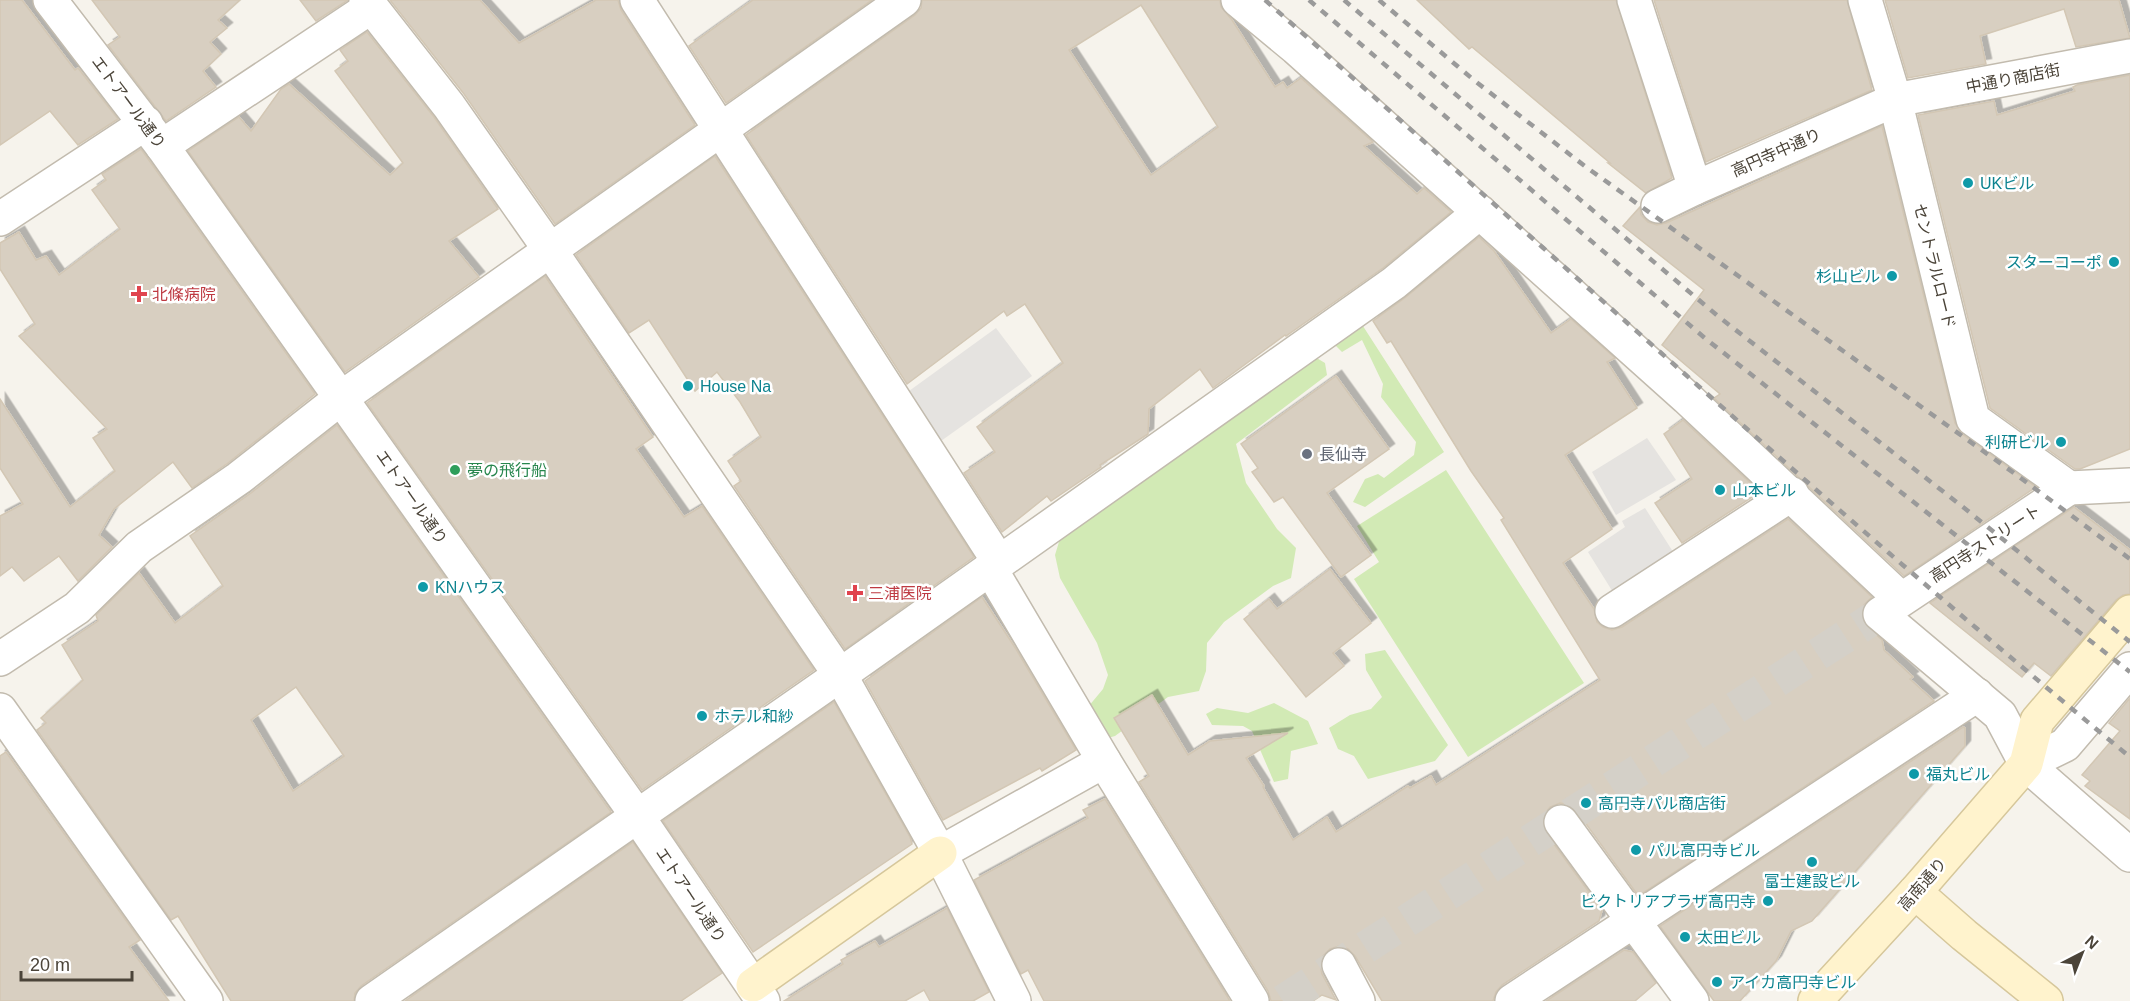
<svg xmlns="http://www.w3.org/2000/svg" width="2130" height="1001" font-family="Arial,'Noto Sans JP',sans-serif">
	<style>
		.green { fill: #d2eab5 }
		.parking { fill: #e5e3e0 }
		.building { fill: #d8cfc1; stroke: #d3c7b4; stroke-width: 1.5; fill-rule: evenodd; filter: url(#shadow) }
		.lines { fill: none; stroke-linecap: round; stroke-linejoin: round }
		.street-tunnel { stroke: #d4d0c8; stroke-width: 33; stroke-dasharray: 33 16; stroke-linecap: butt }
		.street-casing { stroke: #c2bbae; stroke-width: 36 }
		.secondary-casing { stroke: #d6c79b; stroke-width: 36 }
		.street { stroke: #fff; stroke-width: 33 }
		.secondary { stroke: #fff3cd; stroke-width: 33 }
		.rail { stroke: #9a9a9a; stroke-width: 4.5; stroke-dasharray: 8 8; stroke-linecap: butt }
		.culture-dot { fill: #0f9aa8; stroke: #fff; stroke-width: 2 }
		.health-dot { fill: #e0444e; stroke: #fff; stroke-width: 2 }
		.worship-dot { fill: #6b7280; stroke: #fff; stroke-width: 2 }
		.leisure-dot { fill: #2e9e5b; stroke: #fff; stroke-width: 2 }
		.labels { text-anchor: middle; stroke-width: 5; stroke-linejoin: round; paint-order: stroke }
		.street-label { font-size: 16px; fill: #4b4439; stroke: #fff }
		.culture-label { font-size: 16px; fill: #0d838f; stroke: #fff; text-anchor: start }
		.health-label { font-size: 16px; fill: #be3a42; stroke: #fff; text-anchor: start }
		.worship-label { font-size: 16px; fill: #5b616d; stroke: #fff; text-anchor: start }
		.leisure-label { font-size: 16px; fill: #27864d; stroke: #fff; text-anchor: start }
	</style>
	<defs>
		<filter id="shadow"><feDropShadow dx="5.5" dy="-5.5" stdDeviation="0" flood-color="#0004"/></filter>
	</defs>
	<rect width="100%" height="100%" fill="#f6f3ec"/>
	<g class="green">
		<polygon points="1361,323 1444,452 1365,507 1353,502 1365,479 1378,474 1384,478 1414,455 1416,442 1381,397 1383,384 1362,340 1342,352 1334,344"/>
		<polygon points="1315,357 1325,363 1327,375 1236,444 1246,483 1277,529 1296,548 1291,578 1273,586 1224,622 1207,643 1206,671 1199,691 1168,697 1115,736 1108,738 1088,707 1103,689 1108,675 1097,643 1060,578 1055,555 1062,532"/>
		<polygon points="1446,470 1584,683 1468,757 1354,579 1379,562 1357,526"/>
		<polygon points="1385,650 1448,745 1435,761 1368,779 1354,756 1338,749 1329,728 1350,715 1371,709 1382,697 1366,670 1365,654"/>
		<polygon points="1274,703 1308,721 1318,744 1291,751 1288,779 1274,782 1252,731 1243,726 1212,725 1206,714 1217,708 1248,713"/>
	</g>
	<g class="parking">
		<polygon points="996,328 1032,376 941,441 909,391"/>
		<polygon points="1647,438 1676,480 1616,515 1592,472"/>
		<polygon points="1645,508 1677,558 1616,597 1588,552 1625,527 1622,521"/>
	</g>
	<g class="building">
		<polygon points="0,0 22,0 75,70 78,68 118,119 78,145 50,111 0,145"/>
		<polygon points="92,0 240,0 218,20 227,28 210,42 221,54 203,71 216,87 166,121 108,45 120,37"/>
		<polygon points="300,0 348,0 316,21"/>
		<polygon points="390,0 480,0 519,43 596,0 618,0 621,10 695,125 555,224 464,94"/>
		<polygon points="753,0 872,0 726,103 689,46"/>
		<path d="M922,0H1220L1221,7L1232,20L1275,87L1283,82L1287,88L1301,78L1373,142L1364,146L1417,194L1424,188L1451,212L1383,268L1286,336L1285,335L1213,388L1200,369L1149,409L1148,434L1100,465L1101,467L1051,501L1047,496L1002,532L964,473L995,452L977,427L1063,363L1025,304L1007,316L1004,311L907,384L746,135L915,15L921,8ZM1141,5L1218,127L1151,175L1069,50Z"/>
		<polygon points="1417,0 1616,0 1672,178 1646,193 1608,163 1610,163 1472,47 1469,49"/>
		<polygon points="1654,0 1847,0 1872,90 1706,162"/>
		<polygon points="1885,0 2119,0 2130,38 2076,47 2064,9 1980,36 1986,64 1908,78"/>
		<polygon points="367,32 434,117 498,209 449,241 479,277 345,372 188,151 239,117 251,131 281,89 289,84 390,175 403,163 335,71 348,61 340,50"/>
		<polygon points="2130,75 2130,449 2080,469 2075,469 1990,408 1918,115 1994,101 1997,115 2075,91 2073,87 2077,85"/>
		<polygon points="1882,126 1955,423 1962,434 2036,487 1904,576 1714,398 1720,394 1662,345 1704,290 1623,226 1640,207 1641,215 1648,222 1657,225 1666,223"/>
		<polygon points="141,149 315,394 228,463 192,488 173,462 114,509 99,535 112,547 78,581 59,556 24,581 12,567 0,576 0,516 23,504 0,468 0,399 70,507 115,471 93,438 107,429 19,336 35,324 0,269 0,243 19,232 36,260 46,256 59,275 120,229 92,190 106,180 102,174"/>
		<polygon points="715,156 974,557 845,649 734,486 741,481 728,461 761,437 740,402 717,372 695,391 649,320 629,333 576,255"/>
		<polygon points="1479,237 1494,251 1551,333 1571,319 1615,358 1607,362 1637,408 1565,455 1612,529 1563,563 1594,609 1597,622 1603,627 1612,630 1622,627 1788,519 1872,597 1864,605 1861,613 1863,622 1882,640 1884,650 1913,677 1910,679 1934,701 1640,895 1637,894 1576,810 1568,805 1560,803 1550,807 1544,815 1542,825 1546,833 1602,910 1599,921 1502,985 1496,992 1493,1001 1382,1001 1355,956 1348,949 1339,946 1330,949 1323,956 1320,964 1322,974 1336,1000 1322,995 1313,1001 1271,1001 1268,991 1139,782 1149,776 1114,718 1152,695 1188,755 1210,741 1288,733 1246,758 1264,786 1263,787 1293,840 1327,817 1336,832 1408,786 1410,788 1431,776 1436,785 1600,680 1501,520 1504,518 1471,471 1391,341 1387,343 1373,321 1406,297"/>
		<polygon points="545,276 653,437 636,449 684,517 702,506 814,670 642,790 367,403"/>
		<polygon points="1336,376 1389,449 1327,493 1371,555 1341,577 1283,497 1274,502 1252,472 1258,468 1241,444"/>
		<polygon points="1683,420 1760,492 1682,543 1655,503 1692,479 1664,434"/>
		<path d="M337,425L611,812L361,986L355,993L354,1001H231L178,916L171,920L37,730L46,723L41,718L83,680L62,645L98,621L96,615L139,573L175,623L223,586L190,536L251,493ZM296,687L344,756L293,791L251,720Z"/>
		<polygon points="2074,507 2130,550 2130,594 2123,595 2116,600 2051,676 2034,663 2022,677 1930,603"/>
		<polygon points="1330,569 1371,623 1333,653 1344,666 1306,697 1244,619 1269,599 1277,609"/>
		<polygon points="982,597 1016,649 1076,750 1042,771 1040,768 943,820 865,681"/>
		<polygon points="2130,698 2130,819 2085,786 2090,781 2082,775 2120,731 2109,723"/>
		<polygon points="834,702 910,837 912,844 753,952 663,821"/>
		<polygon points="1963,727 1965,728 1965,746 1812,921 1791,931 1776,961 1740,1001 1714,1001 1660,926"/>
		<polygon points="6,752 140,940 129,947 169,1001 0,1001 0,756"/>
		<polygon points="1105,799 1230,1001 1044,1001 1028,970 1021,974 974,880 1088,818 1083,810"/>
		<polygon points="633,842 722,973 681,1001 405,1001"/>
		<polygon points="947,908 989,992 973,1001 930,1001 924,990 905,1001 784,1001 843,964 841,960 875,941 879,947"/>
		<polygon points="1624,950 1633,952 1656,983 1635,1001 1546,1001"/>
	</g>
	<g class="lines">
		<polyline class="street-tunnel" points="1283,1001 1880,614"/>
		<defs>
			<g id="street">
				<polyline points="50,0 162,146 638,817 763,1001"/>
				<polyline points="366,0 449,106 550,250 840,675 940,853 1014,1001"/>
				<polyline points="637,0 999,562"/>
				<polyline points="1238,0 1296,48 1687,398 1901,599"/>
				<polyline points="1634,0 1695,188"/>
				<polyline points="1865,0 1895,100 1973,419 2069,488"/>
				<polyline points="162,146 371,7"/>
				<polyline points="1658,206 1695,188 1895,100 2130,56"/>
				<polyline points="0,219 146,123"/>
				<polyline points="2069,488 1880,614 2000,715 2026,764 2130,855"/>
				<polyline points="2069,488 2130,485"/>
				<polyline points="990,568 1104,761 1252,1001"/>
				<polyline points="1612,611 1792,494"/>
				<polyline points="0,659 77,608 139,547 239,478 341,398 904,0"/>
				<polyline points="0,710 206,1001"/>
				<polyline points="2026,764 2065,745 2130,669"/>
				<polyline points="1561,822 1692,1001"/>
				<polyline points="940,853 1104,761"/>
				<polyline points="1339,965 1358,1001"/>
				<polyline points="372,1001 840,675 1394,283 1480,212"/>
				<polyline points="1512,1001 1977,695"/>
			</g>
			<g id="secondary">
				<polyline points="1915,892 1964,935 2046,1001"/>
				<polyline points="753,985 940,853"/>
				<polyline points="1815,1001 1915,892 2026,764 2037,721 2130,612"/>
			</g>
		</defs>
		<use href="#street" class="street-casing"/>
		<use href="#secondary" class="secondary-casing"/>
		<use href="#street" class="street"/>
		<use href="#secondary" class="secondary"/>
		<g class="rail">
			<path d="M1265,0C1552,254 1834,513 2130,757"/>
			<polyline points="1309,0 1706,339 2130,672"/>
			<polyline points="1344,0 1719,317 1963,507 2130,642"/>
			<polyline points="1379,0 1475,81 1586,167 2018,476 2130,559"/>
		</g>
	</g>
	<g class="culture-dot">
		<circle cx="1968" cy="183" r="6"/>
		<circle cx="2114" cy="262" r="6"/>
		<circle cx="1892" cy="276" r="6"/>
		<circle cx="688" cy="386" r="6"/>
		<circle cx="2061" cy="442" r="6"/>
		<circle cx="1720" cy="490" r="6"/>
		<circle cx="423" cy="587" r="6"/>
		<circle cx="702" cy="716" r="6"/>
		<circle cx="1914" cy="774" r="6"/>
		<circle cx="1586" cy="803" r="6"/>
		<circle cx="1636" cy="850" r="6"/>
		<circle cx="1812" cy="862" r="6"/>
		<circle cx="1768" cy="901" r="6"/>
		<circle cx="1685" cy="937" r="6"/>
		<circle cx="1717" cy="982" r="6"/>
	</g>
	<g class="health-dot">
		<path d="M136 285h6v6h6v6h-6v6h-6v-6h-6v-6h6z"/>
		<path d="M852 584h6v6h6v6h-6v6h-6v-6h-6v-6h6z"/>
	</g>
	<circle class="worship-dot" cx="1307" cy="454" r="6"/>
	<circle class="leisure-dot" cx="455" cy="470" r="6"/>
	<g class="labels">
		<g class="street-label">
			<text transform="translate(2013 78) rotate(-11)" y="6">中通り商店街</text>
			<text transform="translate(129 102) rotate(53)" y="6">エトアール通り</text>
			<text transform="translate(1776 152) rotate(-24)" y="6">高円寺中通り</text>
			<text transform="translate(1935 266) rotate(76)" y="6">セントラルロード</text>
			<text transform="translate(412 497) rotate(55)" y="6">エトアール通り</text>
			<text transform="translate(1985 543) rotate(-33)" y="6">高円寺ストリート</text>
			<text transform="translate(1922 884) rotate(-49)" y="6">高南通り</text>
			<text transform="translate(691 895) rotate(56)" y="6">エトアール通り</text>
		</g>
		<g class="culture-label">
			<text x="1980" y="189">UKビル</text>
			<text x="2102" y="268" text-anchor="end">スターコーポ</text>
			<text x="1880" y="282" text-anchor="end">杉山ビル</text>
			<text x="700" y="392">House Na</text>
			<text x="2049" y="448" text-anchor="end">利研ビル</text>
			<text x="1732" y="496">山本ビル</text>
			<text x="435" y="593">KNハウス</text>
			<text x="714" y="722">ホテル和紗</text>
			<text x="1926" y="780">福丸ビル</text>
			<text x="1598" y="809">高円寺パル商店街</text>
			<text x="1648" y="856">パル高円寺ビル</text>
			<text x="1812" y="887" text-anchor="middle">富士建設ビル</text>
			<text x="1756" y="907" text-anchor="end">ビクトリアプラザ高円寺</text>
			<text x="1697" y="943">太田ビル</text>
			<text x="1729" y="988">アイカ高円寺ビル</text>
		</g>
		<g class="health-label">
			<text x="152" y="300">北條病院</text>
			<text x="868" y="599">三浦医院</text>
		</g>
		<g class="worship-label">
			<text x="1319" y="460">長仙寺</text>
		</g>
		<g class="leisure-label">
			<text x="467" y="476">夢の飛行船</text>
		</g>
	</g>
	<g transform="translate(2082 953) rotate(42)" stroke="#ffffff" stroke-width="4.5" paint-order="stroke">
	<path d="M0-4.5L10 22L0 15L-10 22Z" fill="#4b4439"/>
	<text y="-9" font-size="16" font-weight="bold" text-anchor="middle" fill="#4b4439">N</text>
	</g>
	<path d="M21 971v9h111v-9" fill="none" stroke="#4b4439" stroke-width="3"/>
	<text x="30" y="971" font-size="18" fill="#4b4439" stroke="#ffffff" stroke-width="4.5" paint-order="stroke">20 m</text>
</svg>
